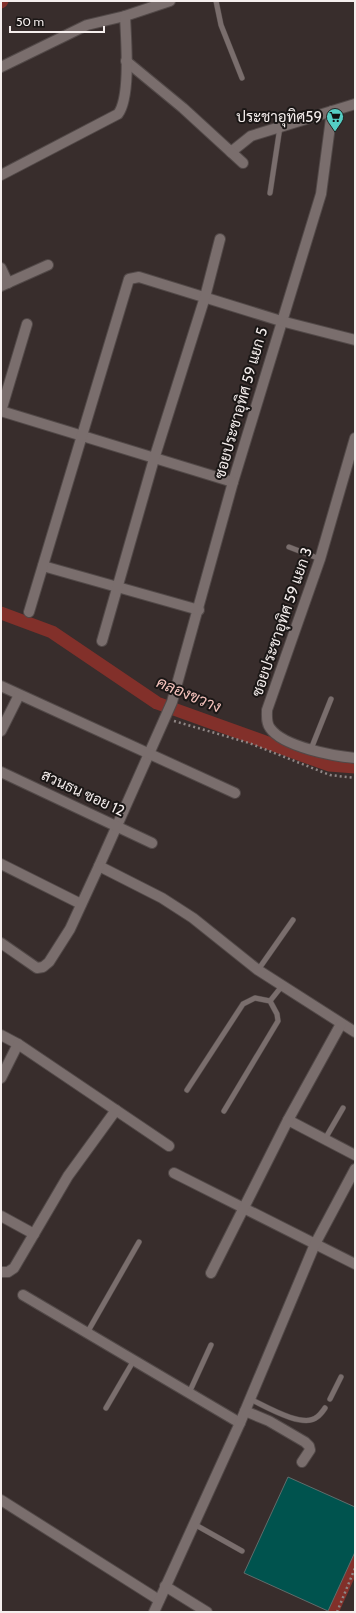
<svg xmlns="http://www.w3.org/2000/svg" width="356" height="1613" font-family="Cabin,Sarabun,sans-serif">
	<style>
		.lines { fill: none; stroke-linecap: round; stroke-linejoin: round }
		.canal { stroke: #82302a; stroke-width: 13 }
		.building { fill: #00534e; stroke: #606c6b }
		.service-casing { stroke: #524948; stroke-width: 6 }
		.minor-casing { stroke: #524948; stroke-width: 12 }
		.path { stroke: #8f8685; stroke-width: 2.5; stroke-dasharray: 2 3; stroke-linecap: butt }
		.service { stroke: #7a6e6d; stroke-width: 5 }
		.minor { stroke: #7a6e6d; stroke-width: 10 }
		.labels { text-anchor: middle; stroke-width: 4; stroke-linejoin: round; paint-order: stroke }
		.poi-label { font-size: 15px; fill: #f5eeed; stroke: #1b1716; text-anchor: end }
		.street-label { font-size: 15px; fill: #f5eeed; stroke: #1b1716 }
		.water-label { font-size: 16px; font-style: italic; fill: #f4c2bc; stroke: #1b1716 }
	</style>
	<rect width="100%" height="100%" fill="#382d2c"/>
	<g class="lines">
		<g class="canal">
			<polyline points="1,2 2,1"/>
			<polyline points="1,613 52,632 157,703 329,765 355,767"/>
			<polyline points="332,1612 355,1561"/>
		</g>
	</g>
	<polygon class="building" points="288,1477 355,1507 355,1552 328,1611 244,1573"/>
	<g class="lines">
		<defs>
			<g id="service">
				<polyline points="216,1 221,25 242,78"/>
				<polyline points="270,193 280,127"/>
				<polyline points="289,547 320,559"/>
				<polyline points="311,749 331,699"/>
				<polyline points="258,970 293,920"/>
				<polyline points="270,1001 282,986"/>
				<polyline points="187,1090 243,1004 255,998 270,1001 277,1014 278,1021 224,1111"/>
				<polyline points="325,1139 343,1108"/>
				<polyline points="87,1333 139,1242"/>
				<polyline points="189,1393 211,1345"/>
				<path d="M250,1399C265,1406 303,1429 317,1417C320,1415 323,1411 325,1408"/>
				<polyline points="330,1399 341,1377"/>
				<polyline points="106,1408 134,1360"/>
				<polyline points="194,1524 242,1551"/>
			</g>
			<g id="minor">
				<polyline points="126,61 183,108 231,152 251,136 355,104"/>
				<polyline points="1,67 87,25 125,16 170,1"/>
				<polyline points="332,111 321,194 233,482 172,702 99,866 162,898 193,918 258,970 355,1032"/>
				<polyline points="231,152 243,163"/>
				<path d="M1,175L118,114C131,97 126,39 125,16"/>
				<polyline points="1,268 8,283"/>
				<polyline points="1,286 48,265"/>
				<polyline points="1,411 233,482"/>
				<polyline points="1,411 27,324"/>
				<path d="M355,438L320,559L267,710C267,716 266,723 270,728C283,747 334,756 355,758"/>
				<polyline points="43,566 199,610"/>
				<polyline points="29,612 129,279 139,277 281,321 355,340"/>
				<polyline points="102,641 154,459 205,297 220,239"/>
				<polyline points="1,686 235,793"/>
				<polyline points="1,731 19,695"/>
				<polyline points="1,772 152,843"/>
				<polyline points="1,864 81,904"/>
				<polyline points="1,943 37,968 43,967 49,962 70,929 99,866"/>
				<polyline points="1,1035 18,1044 169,1146"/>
				<polyline points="1,1078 18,1044"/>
				<polyline points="288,1120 355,1155"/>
				<polyline points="174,1173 355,1264"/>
				<polyline points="1,1216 34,1234"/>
				<polyline points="1,1272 8,1272 14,1268 68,1176 116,1110"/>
				<polyline points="211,1273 288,1120 341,1024"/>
				<polyline points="23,1295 240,1423"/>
				<polyline points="245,1411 269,1421 305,1442 309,1446 310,1450 302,1462"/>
				<polyline points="1,1500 159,1600"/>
				<polyline points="165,1586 207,1612"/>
				<polyline points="154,1612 240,1423 315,1244 355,1169"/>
			</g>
		</defs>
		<use href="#service" class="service-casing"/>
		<use href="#minor" class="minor-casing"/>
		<g class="path">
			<polyline points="174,721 249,743 330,775 355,778"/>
			<polyline points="337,1612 355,1568"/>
		</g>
		<use href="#service" class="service"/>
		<use href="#minor" class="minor"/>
	</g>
	<defs>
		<symbol id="supermarket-pin" viewBox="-11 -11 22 30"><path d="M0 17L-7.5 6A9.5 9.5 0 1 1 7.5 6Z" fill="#55cec4" stroke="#1b1716"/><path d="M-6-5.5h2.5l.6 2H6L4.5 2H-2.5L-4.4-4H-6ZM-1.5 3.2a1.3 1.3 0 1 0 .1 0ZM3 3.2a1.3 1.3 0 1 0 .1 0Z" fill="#111"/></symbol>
	</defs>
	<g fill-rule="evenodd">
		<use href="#supermarket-pin" x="325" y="107" width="20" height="27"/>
	</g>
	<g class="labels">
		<g class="poi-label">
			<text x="322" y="122">ประชาอุทิศ59</text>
		</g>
		<g class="street-label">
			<text transform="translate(241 403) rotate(-74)" y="5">ซอยประชาอุทิศ 59 แยก 5</text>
			<text transform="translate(282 622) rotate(-71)" y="5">ซอยประชาอุทิศ 59 แยก 3</text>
			<text transform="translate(83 793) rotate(25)" y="5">สวนธน ซอย 12</text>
		</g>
		<g class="water-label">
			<text transform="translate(189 694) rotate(23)" y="6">คลองขวาง</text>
		</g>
	</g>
	<rect width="356" height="1613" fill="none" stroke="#f5eeed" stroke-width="4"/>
	<path d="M10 26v6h94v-6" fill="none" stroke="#f5eeed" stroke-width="2"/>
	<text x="16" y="26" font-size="12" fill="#f5eeed" stroke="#1b1716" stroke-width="3" paint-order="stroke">50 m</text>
</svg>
